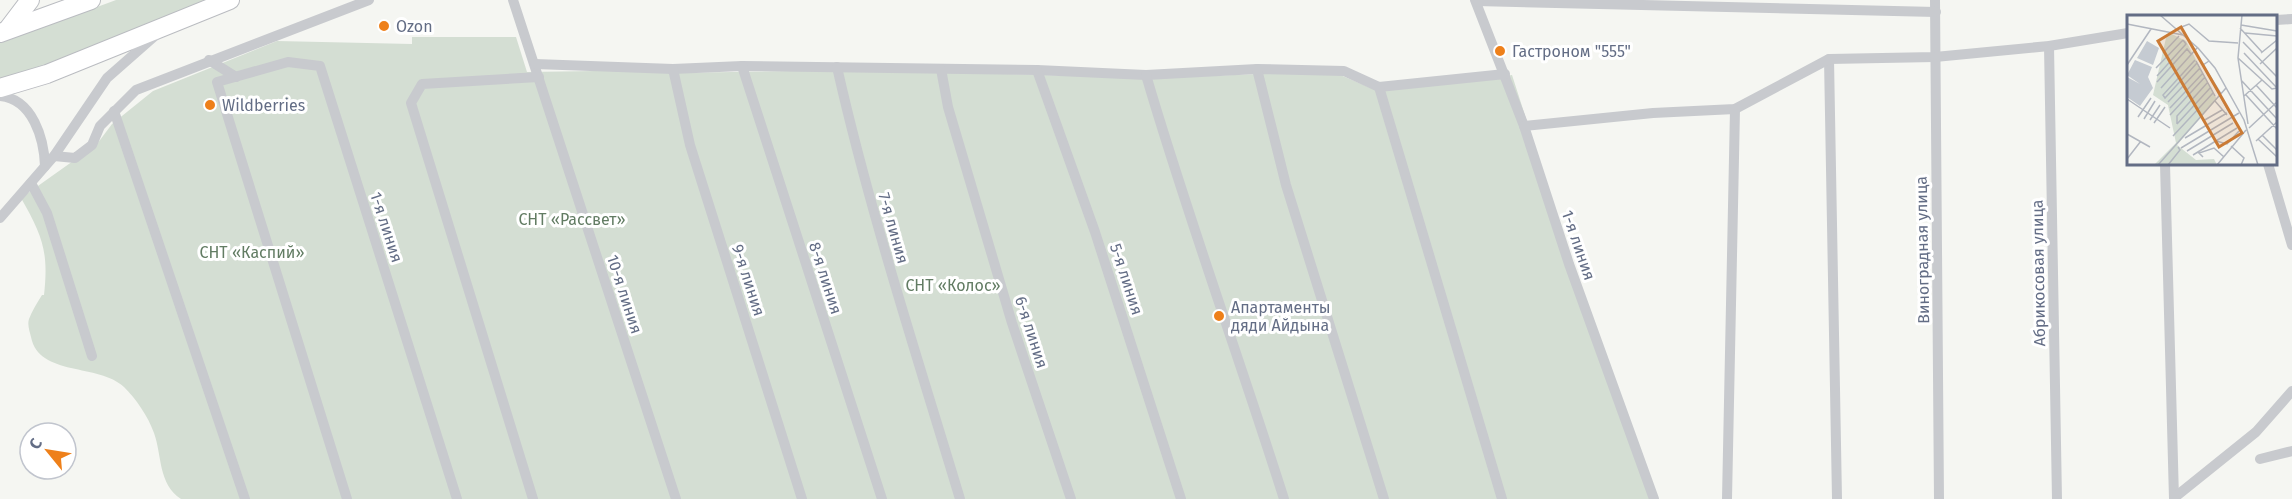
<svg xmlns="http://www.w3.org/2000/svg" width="2292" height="499" font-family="'Fira Sans',sans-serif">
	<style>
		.green { fill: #d4ded3 }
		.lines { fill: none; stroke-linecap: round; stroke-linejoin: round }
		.primary-casing { stroke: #babcc1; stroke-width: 20 }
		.minor { stroke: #c8cace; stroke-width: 10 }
		.primary { stroke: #fff; stroke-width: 18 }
		.poi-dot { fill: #ee801a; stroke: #fff; stroke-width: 2 }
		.labels { text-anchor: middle; stroke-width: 6; stroke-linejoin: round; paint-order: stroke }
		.poi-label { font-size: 16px; fill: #636d85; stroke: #fff; text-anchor: start }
		.park-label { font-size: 16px; fill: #627c63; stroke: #fff }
		.street-label { font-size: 16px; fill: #636d85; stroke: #fff }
		.inset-road { fill: none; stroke: #b2b7c0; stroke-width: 1.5 }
		.view { fill: #cb7b35; fill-opacity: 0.15; stroke: #cb7b35; stroke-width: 3 }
		.inset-edge { fill: none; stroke: #636d85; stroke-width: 3 }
	</style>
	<rect width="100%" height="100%" fill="#f5f6f2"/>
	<g class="green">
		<polygon points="116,0 215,0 91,49 0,81 0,43"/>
		<path d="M412,37H516L527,72L662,70L669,73L853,70L1157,78L1313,72L1338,74L1373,89L1469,82L1512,75L1566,243L1657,499H181C158,484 162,455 154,433C148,416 136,399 124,387C99,363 39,377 31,337C30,332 27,325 29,319C32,311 37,303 42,295H44C49,251 42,235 21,198L97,144L112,124L153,91L277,41L412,44Z"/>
	</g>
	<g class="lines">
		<defs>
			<g id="primary">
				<polyline points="8,29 30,0"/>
				<polyline points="0,33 91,0"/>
				<polyline points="0,88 47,74 230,0"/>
			</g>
		</defs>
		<use href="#primary" class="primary-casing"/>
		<g class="minor">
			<polyline points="513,0 676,499"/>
			<polyline points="1475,0 1524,126 1569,264 1654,499"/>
			<polyline points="1935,0 1939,499"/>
			<polyline points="1476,1 1936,12"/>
			<polyline points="2276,20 2292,19"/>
			<polyline points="2049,46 2057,499"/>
			<polyline points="1829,59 1837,499"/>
			<polyline points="209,60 236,77"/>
			<polyline points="535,64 673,69 742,66 1037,70 1146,75 1257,69 1344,71 1379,87 1505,74"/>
			<polyline points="742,66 882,499"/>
			<path d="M837,67C870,213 917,356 960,499"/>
			<polyline points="673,69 690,145 802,499"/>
			<polyline points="941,69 948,107 1012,323 1071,499"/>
			<polyline points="1257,69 1286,185 1384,499"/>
			<polyline points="1037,70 1095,232 1181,499"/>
			<path d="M1146,75C1188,218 1239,357 1284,499"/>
			<polyline points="1379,87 1502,499"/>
			<path d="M0,96C33,99 44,139 45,166"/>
			<polyline points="114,111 245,499"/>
			<polyline points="1524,126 1653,113 1735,109 1829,59 1935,57 2049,46 2128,33"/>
			<polyline points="54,156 75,158 92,145 100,126 136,90 369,0"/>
			<polyline points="2165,164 2174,499"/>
			<polyline points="2268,164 2292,245"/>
			<polyline points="31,183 47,213 92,356"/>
			<polyline points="0,218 54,156 107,78 157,34"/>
			<polyline points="2260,459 2292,451"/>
			<polyline points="2174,498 2256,432 2292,391"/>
			<polyline points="347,499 217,82 288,62 320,66 457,499"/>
			<polyline points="533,499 411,103 422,84 539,77"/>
			<polyline points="1727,499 1735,109"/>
		</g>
		<use href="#primary" class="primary"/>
	</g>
	<g class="poi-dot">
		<circle cx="384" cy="26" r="6"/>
		<circle cx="1500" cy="51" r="6"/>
		<circle cx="210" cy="105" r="6"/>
		<circle cx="1219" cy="316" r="6"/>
	</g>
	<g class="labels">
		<g class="poi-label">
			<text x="396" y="32">Ozon</text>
			<text x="1512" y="57">Гастроном "555"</text>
			<text x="222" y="111">Wildberries</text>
			<text x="1231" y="313">Апартаменты<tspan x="1231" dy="18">дяди Айдына</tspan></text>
		</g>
		<g class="park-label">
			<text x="572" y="225">СНТ «Рассвет»</text>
			<text x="252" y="258">СНТ «Каспий»</text>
			<text x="953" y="291">СНТ «Колос»</text>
		</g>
		<g class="street-label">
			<text transform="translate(387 227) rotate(72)" y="6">1-я линия</text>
			<text transform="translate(894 228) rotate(74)" y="6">7-я линия</text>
			<text transform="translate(1579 245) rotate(71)" y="6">1-я линия</text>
			<text transform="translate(1922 250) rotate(-91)" y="6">Виноградная улица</text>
			<text transform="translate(2038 273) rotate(-91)" y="6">Абрикосовая улица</text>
			<text transform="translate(826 278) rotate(72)" y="6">8-я линия</text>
			<text transform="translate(1127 279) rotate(72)" y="6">5-я линия</text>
			<text transform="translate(749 280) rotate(72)" y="6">9-я линия</text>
			<text transform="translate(625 294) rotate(72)" y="6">10-я линия</text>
			<text transform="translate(1032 332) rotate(72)" y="6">6-я линия</text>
		</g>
	</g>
	<g transform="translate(2127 15)">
		<rect width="150" height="150" fill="#f5f6f2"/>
		<path d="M45,19L59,26L90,84L50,130L69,145L87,144L90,150H27L49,128L41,90L26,80L39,23Z" fill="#d4ded3"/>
		<path d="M20,26L32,33L26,50L10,43ZM8,45L25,52L21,62L26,73L13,91L0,82V62L13,69L0,60Z" fill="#c5cbd2"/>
		<path class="inset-road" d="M33,0L71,33L88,53L117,105L131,150M115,0L111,43L121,109M0,9L56,20M114,10L150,16M52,13L62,9L82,26L111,28M113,13L135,37M118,18L150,21M116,27L150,62M36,38L52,21M117,38L150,73M134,38L150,25M111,43L145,74L150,73M68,45L36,80L38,83L70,48M69,46L88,81M82,46L76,50L94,79M133,49L150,33M0,50L24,14M29,53L56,25M30,61L59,29L56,25M114,65L150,104M30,67L60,34L64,39M129,70L150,93M34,73L70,33M119,80L150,114M93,81L103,99M117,81L135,65M0,84L43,113M88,86L100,100M41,87L73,53M43,93L76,58M43,100L78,62M11,102L24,83M17,104L28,86M23,105L33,90M76,106L95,95M27,108L38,92M50,109V101L81,67M50,109L84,72M122,113L150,87M0,119L23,132M135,120L150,135M46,121L86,78M58,123L100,98M131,124L150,142M89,126L100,129L112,116M129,126L150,107M104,131L117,143L114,150M54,133L112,98M60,136L106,108M66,140L110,113M76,142L72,138L87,133L97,142M0,144L14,126M31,150L99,73M41,150L53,135L51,132M90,150L119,115"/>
		<path class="view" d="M54,12L115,118L92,132L31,26Z"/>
		<rect width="150" height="150" class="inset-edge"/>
	</g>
	<g transform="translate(48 451) rotate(300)"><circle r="28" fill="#ffffff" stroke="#c1c5ce" stroke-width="1.5"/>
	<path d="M0-4.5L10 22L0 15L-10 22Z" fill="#ee801a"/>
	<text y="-9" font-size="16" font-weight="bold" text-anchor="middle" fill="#636d85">С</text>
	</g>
</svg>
